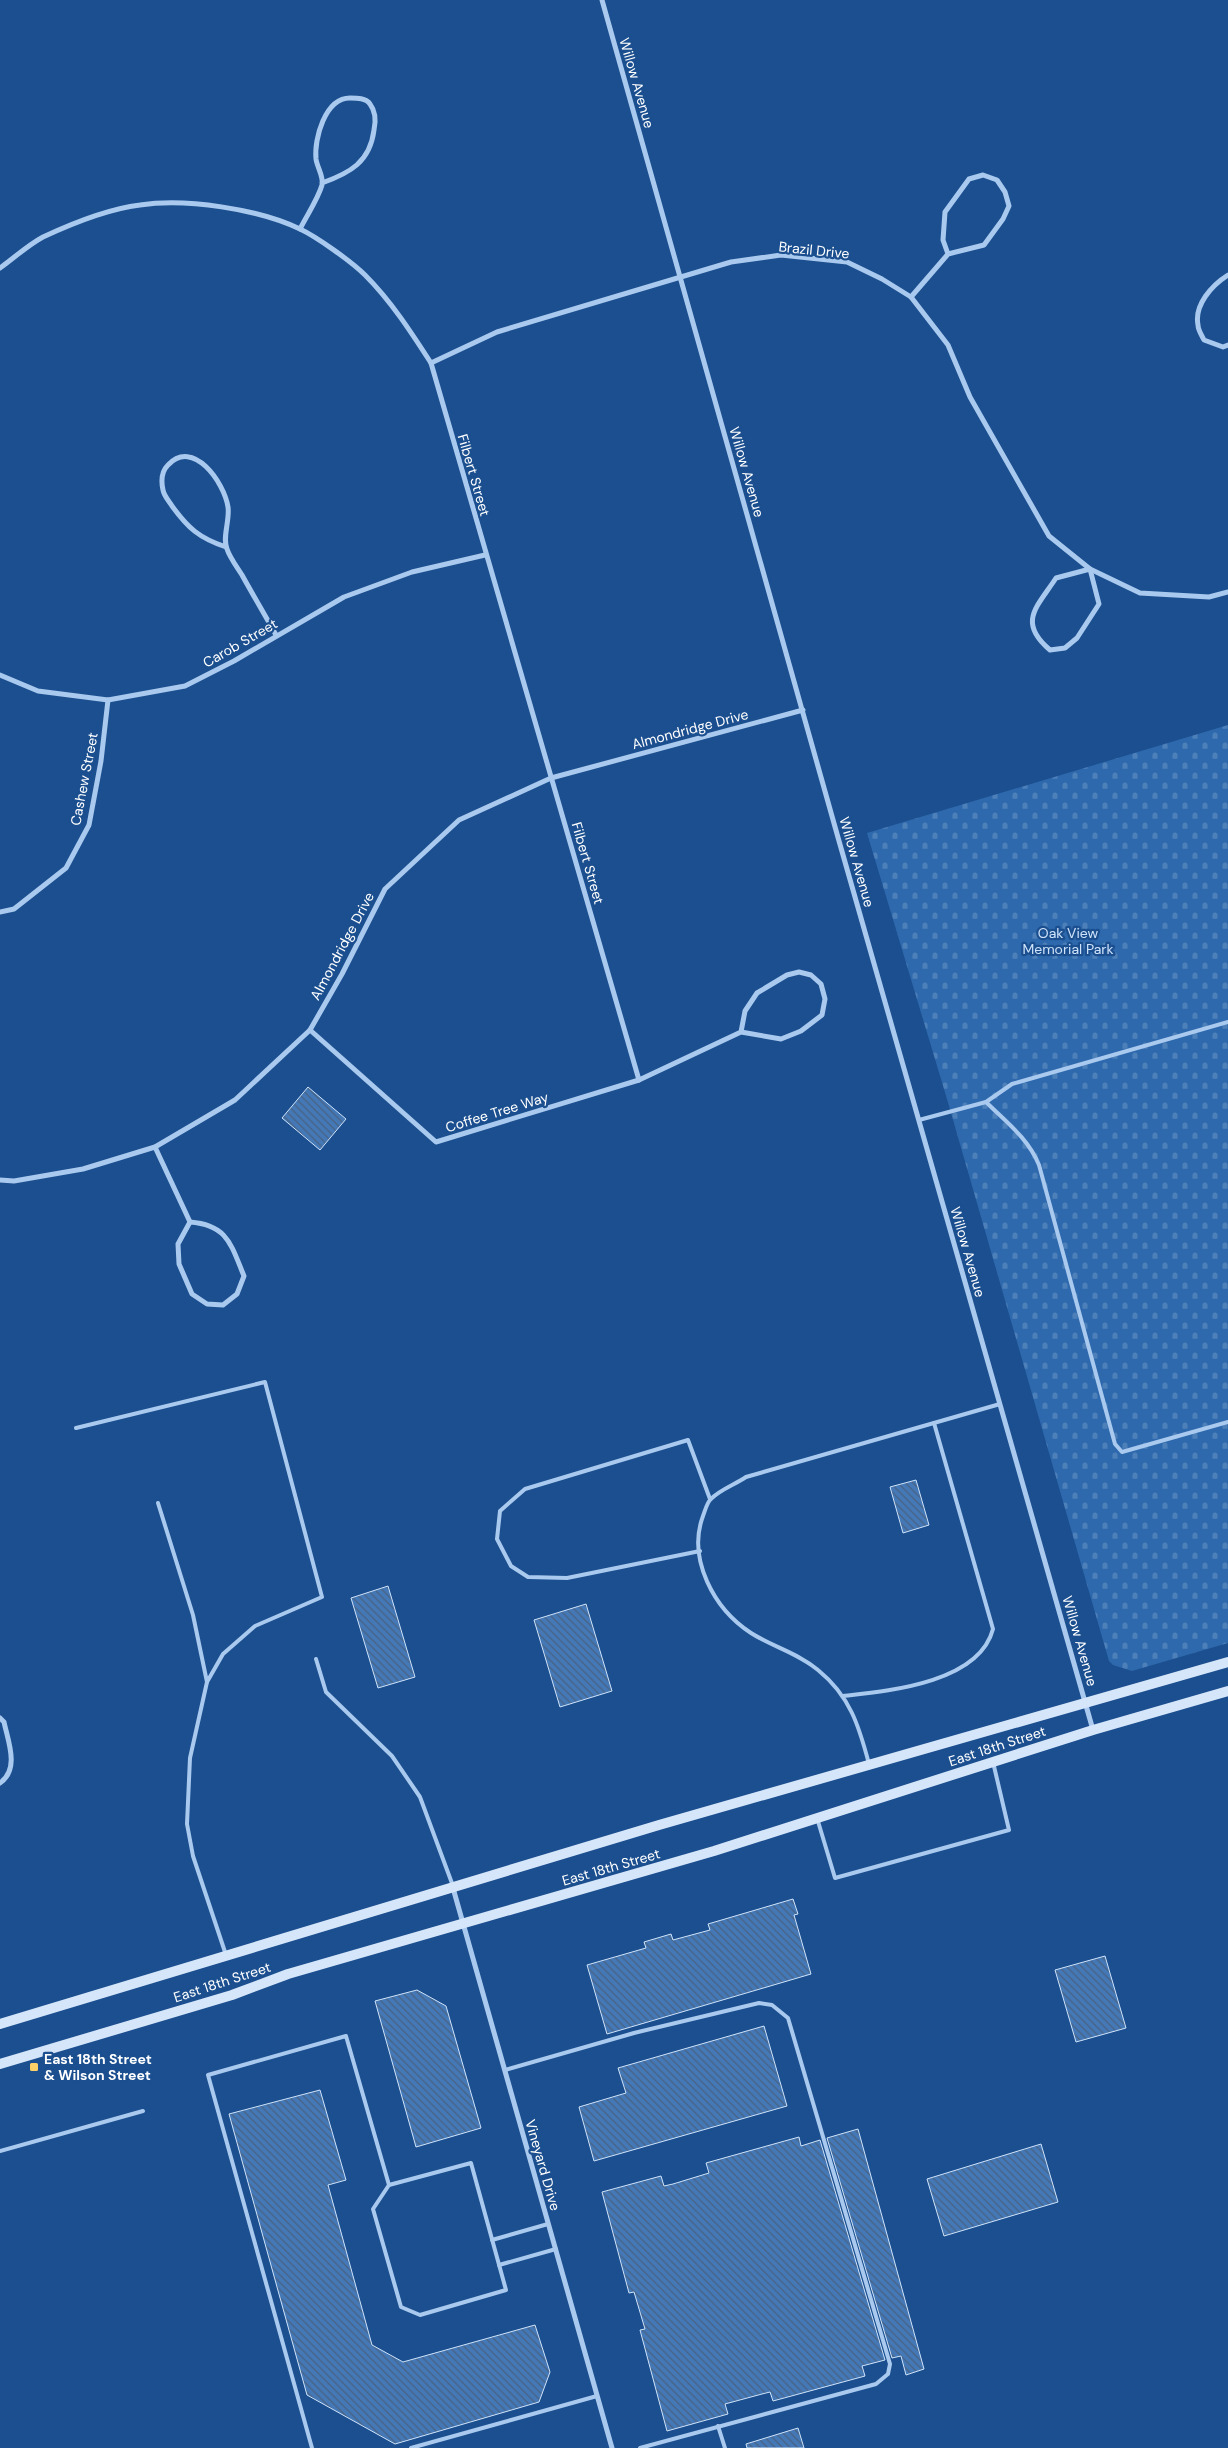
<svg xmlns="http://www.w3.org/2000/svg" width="1228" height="2448" font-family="'DM Sans',sans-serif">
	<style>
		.cemetery { fill: url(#cemetery-stones) }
		.building { fill: url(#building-back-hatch); stroke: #cfe3fa }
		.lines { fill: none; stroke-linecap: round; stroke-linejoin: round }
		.service { stroke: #a9c9ee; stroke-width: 4 }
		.minor { stroke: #a9c9ee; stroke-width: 5 }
		.secondary { stroke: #d6e6fa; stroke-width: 10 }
		.poi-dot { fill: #ffd166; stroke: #1b4f8f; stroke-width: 2 }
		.labels { text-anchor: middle; stroke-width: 4.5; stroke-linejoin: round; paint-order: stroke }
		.street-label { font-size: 14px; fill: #fff; stroke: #1b4f8f }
		.park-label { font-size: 14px; fill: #cfe3fa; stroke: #1b4f8f }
		.poi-label { font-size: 14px; font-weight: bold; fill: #fff; stroke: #1b4f8f; text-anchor: start }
	</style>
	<defs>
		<pattern id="cemetery-stones" width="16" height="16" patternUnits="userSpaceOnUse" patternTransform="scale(1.25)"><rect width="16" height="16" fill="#2e69ad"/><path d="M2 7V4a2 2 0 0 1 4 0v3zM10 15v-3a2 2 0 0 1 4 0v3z" fill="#4d80b9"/></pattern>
		<pattern id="building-back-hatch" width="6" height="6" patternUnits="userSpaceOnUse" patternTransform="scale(1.25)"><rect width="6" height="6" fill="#4478b7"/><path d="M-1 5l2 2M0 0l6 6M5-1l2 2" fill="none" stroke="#486282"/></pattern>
	</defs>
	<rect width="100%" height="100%" fill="#1b4f8f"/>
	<polygon class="cemetery" points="1228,725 1228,1643 1132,1671 1113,1665 1109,1661 947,1099 867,833"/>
	<g class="building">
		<polygon points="308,1087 346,1119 320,1150 282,1118"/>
		<polygon points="916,1480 929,1525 903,1533 890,1487"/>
		<polygon points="388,1586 415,1677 378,1688 351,1598"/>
		<polygon points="586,1604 612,1691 560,1707 534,1620"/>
		<polygon points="793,1899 798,1914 794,1915 811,1974 607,2034 587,1965 646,1948 644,1942 671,1934 673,1940 710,1930 708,1924"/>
		<polygon points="1105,1956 1126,2028 1076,2042 1055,1970"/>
		<polygon points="417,1990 446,2006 481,2128 416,2147 375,2001"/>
		<polygon points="764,2026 787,2106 594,2161 579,2107 626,2093 618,2068"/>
		<polygon points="320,2090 346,2180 328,2185 372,2345 403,2362 535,2325 550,2372 539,2402 395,2444 307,2395 229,2114"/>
		<polygon points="858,2129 924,2369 906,2375 901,2356 892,2358 827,2138"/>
		<polygon points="799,2137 801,2146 820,2140 885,2360 862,2366 865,2376 773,2401 770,2392 762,2394 725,2404 728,2414 667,2431 640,2330 645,2329 634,2292 629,2293 602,2192 661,2176 664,2186 673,2184 709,2173 706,2163"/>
		<polygon points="1041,2144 1058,2202 944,2236 927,2179"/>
		<polygon points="798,2428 804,2448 747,2448 746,2444"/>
	</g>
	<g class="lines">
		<g class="service">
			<path d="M986,1102C1006,1122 1028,1138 1039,1165L1115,1444L1122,1452L1228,1422"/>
			<polyline points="919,1120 986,1102 1012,1084 1228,1022"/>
			<polyline points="76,1428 265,1382 322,1597 255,1626 223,1654 207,1682 190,1758 187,1824 193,1856 226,1955"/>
			<polyline points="158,1503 193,1615 207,1682"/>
			<polyline points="700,1551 567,1578 528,1577 511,1566 497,1539 500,1511 525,1489 688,1440 710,1499"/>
			<polyline points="316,1659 326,1692 392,1756 420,1797 453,1886"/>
			<path d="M843,1696C888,1691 979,1683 993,1629L934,1423"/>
			<path d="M869,1764C859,1726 850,1696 818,1670C798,1653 773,1647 751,1633C714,1609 687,1559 703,1516C705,1511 707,1502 711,1499C719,1490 736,1484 746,1477L1000,1404"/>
			<polyline points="817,1818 835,1878 1009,1830 993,1762"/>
			<polyline points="505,2070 634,2033 759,2003 772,2005 788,2018 890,2364 888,2374 876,2384 640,2448"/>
			<polyline points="0,2151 143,2111"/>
			<polygon points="471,2163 506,2290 420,2315 401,2307 373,2209 389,2185"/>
			<polyline points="492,2240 548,2224"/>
			<polyline points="499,2265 556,2249"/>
			<polyline points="718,2426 725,2448"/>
			<polyline points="312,2448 208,2075 346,2036 389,2185"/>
			<polyline points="411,2448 597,2396"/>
		</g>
		<g class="minor">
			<polyline points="602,0 839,841 1093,1730"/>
			<path d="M300,229C307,215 318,199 322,185C324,177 317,167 316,159C314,139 325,98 350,98C357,98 366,98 370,104C376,112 376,121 374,130C370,162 350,173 322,183"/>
			<path d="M0,268C14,258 28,245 43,237C73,223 107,209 140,205C186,198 258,209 300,229C317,237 352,262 365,275C391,301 411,332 431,363L639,1080"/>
			<path d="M1228,275C1212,285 1194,305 1198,325C1198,330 1202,336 1204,340L1223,347L1228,345"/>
			<polyline points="911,297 948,254 984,245 1003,219 1009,206 1005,192 997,180 983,175 969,179 945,212 943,240 948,254"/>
			<polyline points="431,363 497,332 731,262 781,255 847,262 882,279 911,297 948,345 970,397 1049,536 1090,569 1140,593 1209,597 1228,592"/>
			<path d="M226,547C199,538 188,528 172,506C169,501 164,496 163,490C161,481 161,472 168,465C193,438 224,482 228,507C230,520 222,538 227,549C230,558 237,567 242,575C253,595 265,615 276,635"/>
			<path d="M1090,569L1099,604L1077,638L1065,648L1050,650C1017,622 1037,607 1056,578Z"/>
			<polyline points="0,675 38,691 108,700 185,686 234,661 344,597 412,572 485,555"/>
			<polyline points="0,912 14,909 66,868 89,825 101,761 108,700"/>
			<polyline points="310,1030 436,1142 639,1080 741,1032 781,1039 801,1031 822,1015 825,999 821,984 811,975 799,972 787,975 757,993 745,1011 741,1032"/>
			<polyline points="155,1147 190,1222"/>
			<polyline points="0,1180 14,1181 83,1169 155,1147 235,1100 310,1030 342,974 385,889 459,820 551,778 803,710"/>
			<path d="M190,1222C228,1225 231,1245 244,1276L237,1294L223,1305L207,1304L192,1294L179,1264L178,1244Z"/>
			<path d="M0,1718L4,1722C8,1741 20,1769 0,1783"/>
			<polyline points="453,1888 612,2448"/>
		</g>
		<g class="secondary">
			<polyline points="0,2024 659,1825 1228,1662"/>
			<polyline points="0,2064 232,1995 288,1974 714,1851 1093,1730 1228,1691"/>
		</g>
	</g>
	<rect class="poi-dot" x="29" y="2062" width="10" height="10" rx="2.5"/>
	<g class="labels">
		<g class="street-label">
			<text transform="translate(637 83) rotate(74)" y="5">Willow Avenue</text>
			<text transform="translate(814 250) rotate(6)" y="5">Brazil Drive</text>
			<text transform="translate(747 472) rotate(74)" y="5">Willow Avenue</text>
			<text transform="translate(474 475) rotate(74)" y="5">Filbert Street</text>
			<text transform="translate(240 643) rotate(-30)" y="5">Carob Street</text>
			<text transform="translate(690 729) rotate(-15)" y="5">Almondridge Drive</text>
			<text transform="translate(84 779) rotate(-79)" y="5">Cashew Street</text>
			<text transform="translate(857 862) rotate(74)" y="5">Willow Avenue</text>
			<text transform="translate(588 863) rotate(74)" y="5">Filbert Street</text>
			<text transform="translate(342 946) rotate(-62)" y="5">Almondridge Drive</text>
			<text transform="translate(497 1112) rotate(-17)" y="5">Coffee Tree Way</text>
			<text transform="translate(968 1252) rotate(74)" y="5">Willow Avenue</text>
			<text transform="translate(1080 1641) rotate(74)" y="5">Willow Avenue</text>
			<text transform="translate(997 1746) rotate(-18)" y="5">East 18th Street</text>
			<text transform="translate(611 1867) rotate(-16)" y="5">East 18th Street</text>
			<text transform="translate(222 1982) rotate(-18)" y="5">East 18th Street</text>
			<text transform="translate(543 2165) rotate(74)" y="5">Vineyard Drive</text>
		</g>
		<g class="park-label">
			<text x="1068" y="938">Oak View<tspan x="1068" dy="16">Memorial Park</tspan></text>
		</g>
		<g class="poi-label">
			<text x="44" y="2064">East 18th Street<tspan x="44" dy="16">&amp; Wilson Street</tspan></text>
		</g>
	</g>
</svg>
